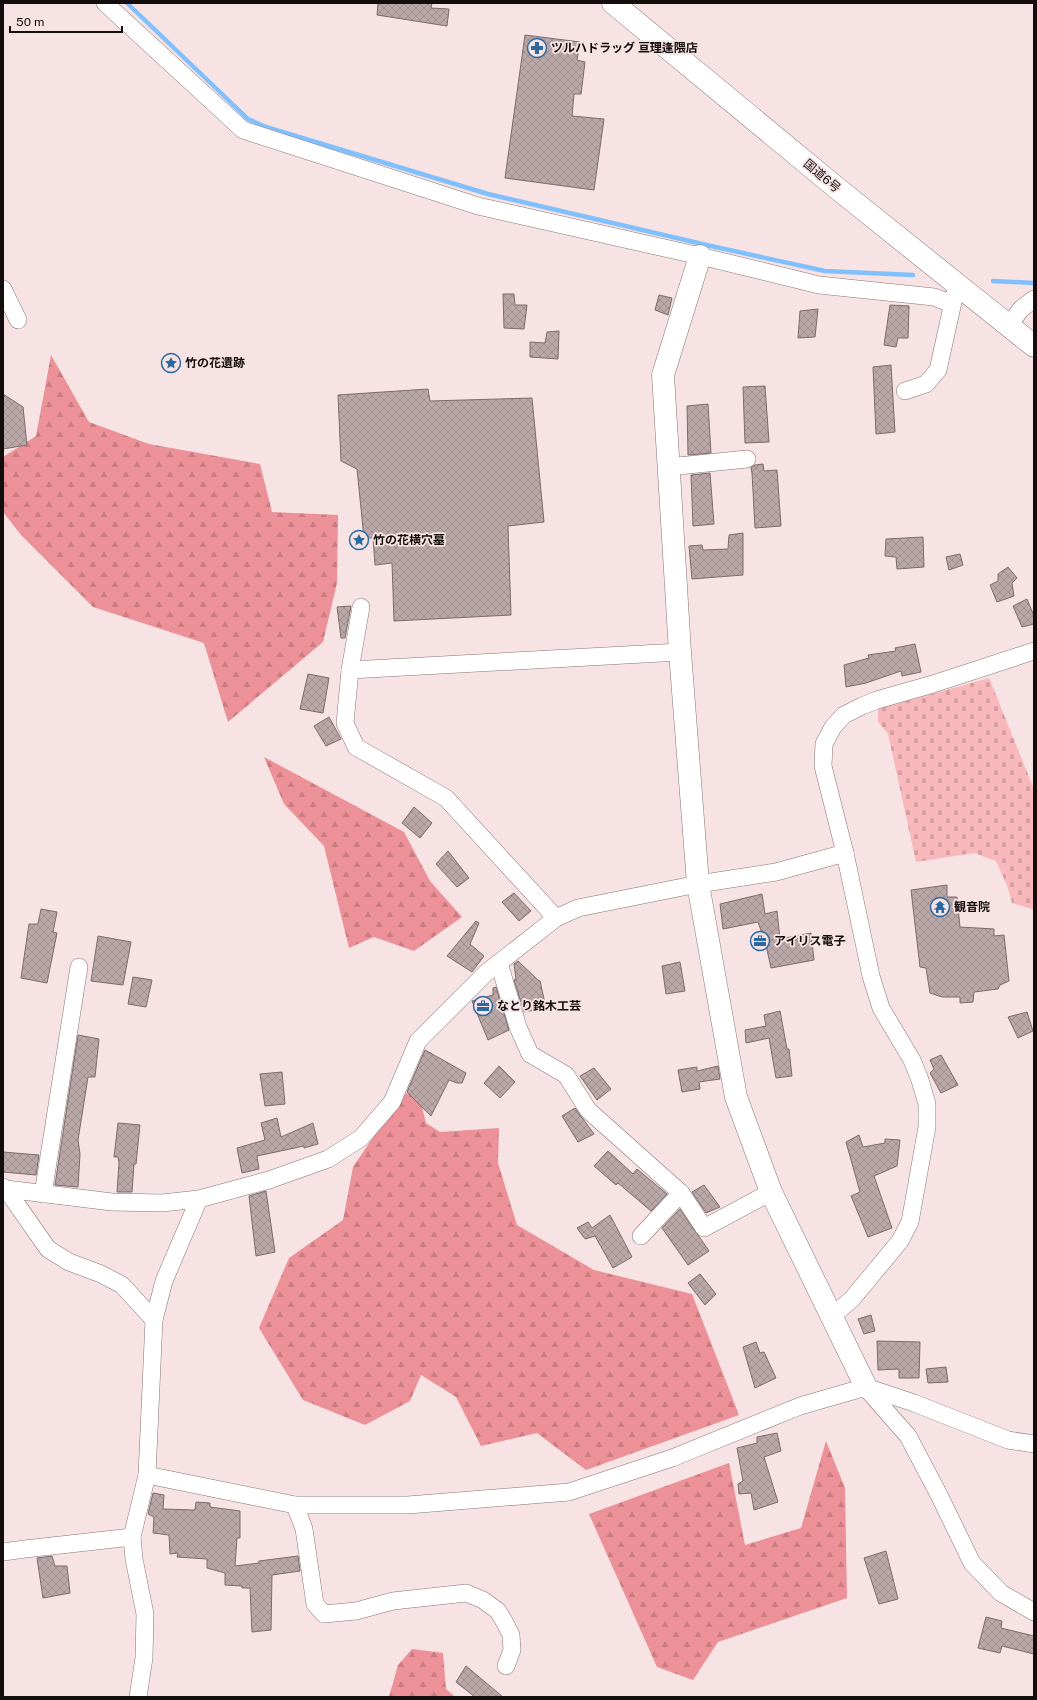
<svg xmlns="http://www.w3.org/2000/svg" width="1037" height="1700" font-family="'Public Sans','Noto Sans JP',sans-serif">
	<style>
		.forest { fill: url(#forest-firs) }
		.cemetery { fill: url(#cemetery-stones) }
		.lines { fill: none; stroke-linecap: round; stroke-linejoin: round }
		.stream { stroke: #81c0ff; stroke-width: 4.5 }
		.building { fill: url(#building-cross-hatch); stroke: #7c6b6c }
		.street-casing { stroke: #877676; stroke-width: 18 }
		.secondary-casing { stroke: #877676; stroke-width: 23 }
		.highway-casing { stroke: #877676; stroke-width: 23 }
		.street { stroke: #fff; stroke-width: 17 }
		.secondary { stroke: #fff; stroke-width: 22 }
		.highway { stroke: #fff; stroke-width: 22 }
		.labels { text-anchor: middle; stroke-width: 3.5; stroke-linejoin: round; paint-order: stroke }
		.poi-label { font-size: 12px; font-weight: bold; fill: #130d0d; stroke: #f7e3e3; text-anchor: start }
		.street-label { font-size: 12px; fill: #130d0d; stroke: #f7e3e3 }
	</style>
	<defs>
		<pattern id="forest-firs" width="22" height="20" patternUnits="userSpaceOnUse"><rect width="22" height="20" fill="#ec9197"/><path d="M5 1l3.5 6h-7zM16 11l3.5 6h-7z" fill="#ca7c81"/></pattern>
		<pattern id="cemetery-stones" width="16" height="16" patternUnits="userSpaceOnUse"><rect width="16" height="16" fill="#f9b9bc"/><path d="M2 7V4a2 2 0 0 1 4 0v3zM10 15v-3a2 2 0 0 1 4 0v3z" fill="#d59ea0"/></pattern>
		<pattern id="building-cross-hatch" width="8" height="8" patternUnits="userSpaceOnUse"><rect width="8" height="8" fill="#baa7a8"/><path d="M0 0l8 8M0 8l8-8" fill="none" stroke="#9f8f8f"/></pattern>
	</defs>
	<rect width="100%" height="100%" fill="#f7e3e3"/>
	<g class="forest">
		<polygon points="51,355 89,422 149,444 260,464 272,512 338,515 337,583 323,642 228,722 204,643 93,607 21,535 3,512 3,457 36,436"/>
		<polygon points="264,757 404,832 430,881 462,917 414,951 374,937 349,948 324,846 284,804"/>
		<polygon points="403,1093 419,1095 426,1123 440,1132 499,1128 498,1163 517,1225 594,1270 692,1294 739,1415 586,1470 537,1433 481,1446 456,1397 421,1375 410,1401 365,1425 303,1400 259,1328 289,1258 343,1220 353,1167"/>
		<polygon points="826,1441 845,1488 847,1598 718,1642 693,1680 657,1667 589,1514 729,1463 745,1545 801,1528"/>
		<polygon points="412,1649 443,1653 446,1689 455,1697 389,1697 398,1665"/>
	</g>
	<polygon class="cemetery" points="989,678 1034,789 1034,911 1032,909 1012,903 1008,888 996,861 974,853 916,862 888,734 878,722 878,709"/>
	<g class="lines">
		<g class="stream">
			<polyline points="127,3 248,119 266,127 488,194 711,246 825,271 913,275"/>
			<polyline points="993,281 1034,283"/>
		</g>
	</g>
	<g class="building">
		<polygon points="378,3 432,3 431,8 449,9 447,26 377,15"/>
		<polygon points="525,35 580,42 577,60 585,62 581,94 574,94 572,116 604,119 594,190 505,178"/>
		<polygon points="503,294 514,294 515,305 527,305 524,329 504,328"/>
		<polygon points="659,295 672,298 668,315 655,310"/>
		<polygon points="890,305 909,306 908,338 898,338 896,347 884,345"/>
		<polygon points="818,309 815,337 798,338 800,311"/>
		<polygon points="559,331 558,359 530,357 530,342 545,343 547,332"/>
		<polygon points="891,365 895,432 876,434 873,367"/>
		<polygon points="765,386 769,442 745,443 743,387"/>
		<polygon points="428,389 430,401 532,398 544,522 508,526 511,615 394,621 392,563 375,565 373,538 364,538 357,469 341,461 338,395"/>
		<polygon points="3,394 23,407 27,445 3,449"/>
		<polygon points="708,404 711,453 688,455 687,406"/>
		<polygon points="763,464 764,471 777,470 781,526 755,528 752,473 751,468 755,465"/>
		<polygon points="710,473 714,524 693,526 691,475"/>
		<polygon points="743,533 743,575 692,579 689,546 702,545 703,550 728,549 729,535"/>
		<polygon points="923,537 924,567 897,569 896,557 885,556 886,539"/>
		<polygon points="960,554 963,565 949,570 946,557"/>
		<polygon points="1008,567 1017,578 1012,583 1014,596 997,602 990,585 998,581 998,574"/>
		<polygon points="1027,599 1034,616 1034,624 1022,627 1013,606"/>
		<polygon points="351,606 345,638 341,638 337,607"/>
		<polygon points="915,644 921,672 902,676 901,671 866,683 846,687 844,665 869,658 868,655 896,651 895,648"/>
		<polygon points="308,674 329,678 323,713 300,709"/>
		<polygon points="329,717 341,739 326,746 314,726"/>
		<polygon points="414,807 432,823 420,838 402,823"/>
		<polygon points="448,851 469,878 457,887 436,864"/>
		<polygon points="947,885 947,897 957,897 960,927 994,929 994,936 1004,935 1009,981 1000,985 998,989 974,992 973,1002 960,1003 960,997 942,997 930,993 926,968 920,967 911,890"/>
		<polygon points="514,893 531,911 519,921 502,902"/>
		<polygon points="762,894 765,914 777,911 780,939 811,933 814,960 771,968 764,936 763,936 758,922 723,929 720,904"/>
		<polygon points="41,909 57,912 53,932 57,933 47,983 21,978 29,924 38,924"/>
		<polygon points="476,921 479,923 470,944 484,956 472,972 447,956"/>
		<polygon points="98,936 131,942 123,985 91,981"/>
		<polygon points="518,961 538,980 540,981 546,1008 524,1012 514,980 516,979 514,964"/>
		<polygon points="680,962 685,991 666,994 662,966"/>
		<polygon points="133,977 152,980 146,1007 128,1004"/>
		<polygon points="496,987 509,1030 488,1040 472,1001 493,995 493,988"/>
		<polygon points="780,1011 787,1049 789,1049 792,1076 776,1078 769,1038 746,1043 745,1030 766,1026 764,1015"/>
		<polygon points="1027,1012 1033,1031 1018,1038 1008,1017"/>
		<polygon points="78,1035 99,1039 95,1077 88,1077 78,1140 80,1154 78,1187 55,1185"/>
		<polygon points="425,1050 466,1073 462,1083 457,1083 449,1080 431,1116 407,1092"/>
		<polygon points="941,1055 958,1085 941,1093 930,1073 934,1069 930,1060"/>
		<polygon points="499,1066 515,1082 500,1098 484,1083"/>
		<polygon points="718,1066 720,1079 699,1082 700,1089 682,1092 678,1070 697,1067 697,1071"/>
		<polygon points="594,1068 611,1089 597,1100 580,1076"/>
		<polygon points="282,1072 285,1104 265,1106 260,1074"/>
		<polygon points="575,1108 594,1134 578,1142 562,1116"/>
		<polygon points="277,1118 281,1137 313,1123 318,1144 304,1148 304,1146 257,1156 259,1169 242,1173 237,1148 265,1140 261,1123"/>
		<polygon points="118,1123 140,1125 136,1164 134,1164 132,1192 117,1192 119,1163 118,1157 114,1157"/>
		<polygon points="859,1135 863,1147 885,1143 885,1139 900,1140 897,1166 874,1176 892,1228 868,1237 851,1196 860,1192 846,1142"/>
		<polygon points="608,1151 633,1174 637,1169 667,1194 651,1211 618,1183 616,1185 594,1166"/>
		<polygon points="3,1152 39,1155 36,1175 3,1172"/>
		<polygon points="704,1185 720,1207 706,1213 692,1192"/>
		<polygon points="266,1191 275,1252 256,1256 249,1196"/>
		<polygon points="680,1209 709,1251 688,1265 662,1228"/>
		<polygon points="610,1215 632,1257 613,1268 595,1236 585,1239 577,1228 588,1222 592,1228"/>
		<polygon points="700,1274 716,1294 705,1305 688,1283"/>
		<polygon points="871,1315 875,1331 864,1334 858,1319"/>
		<polygon points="877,1341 920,1342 919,1378 899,1378 899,1369 878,1370"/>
		<polygon points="756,1342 760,1353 764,1352 776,1378 755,1388 743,1347"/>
		<polygon points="946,1367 948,1382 928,1383 926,1369"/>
		<polygon points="777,1433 781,1451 764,1457 778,1502 754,1510 751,1493 739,1494 738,1484 743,1481 737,1448 757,1443 757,1437"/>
		<polygon points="153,1493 164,1495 163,1509 195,1510 196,1502 210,1503 210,1507 240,1511 240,1538 237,1538 235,1566 259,1563 259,1561 298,1556 300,1571 272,1575 271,1630 252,1632 250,1588 242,1588 242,1586 225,1585 225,1573 207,1568 207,1559 177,1557 178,1553 170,1554 169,1535 153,1533 154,1517 148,1514"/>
		<polygon points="886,1551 898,1599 879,1604 864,1558"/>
		<polygon points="52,1556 55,1566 67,1566 70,1593 43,1598 37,1558"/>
		<polygon points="986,1617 1002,1621 1001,1628 1034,1636 1034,1654 1002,1646 1000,1653 978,1648"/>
		<polygon points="466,1666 503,1697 475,1697 456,1682"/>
	</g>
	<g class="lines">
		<defs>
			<g id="street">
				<polyline points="105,3 243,130 478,206 700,256 819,285 934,297 952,304"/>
				<polyline points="3,289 18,320"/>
				<polyline points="1009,325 1021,309 1034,299"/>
				<polyline points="905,391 926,384 938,370 955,293"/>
				<polyline points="668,467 747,459"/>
				<polyline points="361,607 350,670 345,723 356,747 446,798 556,918"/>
				<polyline points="350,670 680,652"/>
				<polyline points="499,963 518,1027 530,1054 566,1075 588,1110 681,1193 704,1228 771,1192"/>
				<polyline points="3,1187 6,1189 112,1202 162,1203 199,1199 269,1180 328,1159 361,1138 392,1102 418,1041 486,973 556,918 578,908 698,884 776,872 845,853"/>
				<polyline points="6,1189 48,1249 69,1262 101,1274 122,1285 154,1320"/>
				<polyline points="43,1194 79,967"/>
				<polyline points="641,1236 681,1193"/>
				<polyline points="832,1316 852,1299 871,1276 900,1241 910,1222 927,1127 927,1104 920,1080 912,1060 881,1008 871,976 845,853 823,766 824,744 833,727 844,715 862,706 877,700 933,684 1034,651"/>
				<polyline points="866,1388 908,1436 939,1495 972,1563 1001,1593 1034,1612"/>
				<polyline points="147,1475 295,1505 408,1505 569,1492 672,1458 800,1406 866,1387 914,1403 1008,1440 1034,1444"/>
				<polyline points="295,1505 304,1529 315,1604 324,1614 356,1611 393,1601 466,1593 483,1600 498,1611 505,1623 511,1635 512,1650 506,1666"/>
				<polyline points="3,1552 25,1549 132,1537"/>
				<polyline points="138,1697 144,1658 145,1614 134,1559 132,1537 147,1475 154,1320 164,1281 199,1199"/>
			</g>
			<polyline id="secondary" points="700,256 663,375 680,652 698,884 736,1097 771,1192 866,1387"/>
			<polyline id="highway" points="613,3 838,189 1034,346"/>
		</defs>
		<use href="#street" class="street-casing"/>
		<use href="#secondary" class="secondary-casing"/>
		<use href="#highway" class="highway-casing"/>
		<use href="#street" class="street"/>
		<use href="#secondary" class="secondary"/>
		<use href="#highway" class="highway"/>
	</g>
	<defs>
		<symbol id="pharmacy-ring" viewBox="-11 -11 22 22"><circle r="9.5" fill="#f7e3e3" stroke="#2d69a1" stroke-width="1.5"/><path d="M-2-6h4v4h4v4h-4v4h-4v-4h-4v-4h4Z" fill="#2d69a1"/></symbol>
		<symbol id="sight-ring" viewBox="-11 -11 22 22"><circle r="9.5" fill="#f7e3e3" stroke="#2d69a1" stroke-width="1.5"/><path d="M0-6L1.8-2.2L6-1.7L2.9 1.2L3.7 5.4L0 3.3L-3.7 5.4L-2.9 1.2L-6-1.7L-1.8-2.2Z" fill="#2d69a1"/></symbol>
		<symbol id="temple-ring" viewBox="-11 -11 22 22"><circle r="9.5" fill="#f7e3e3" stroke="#2d69a1" stroke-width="1.5"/><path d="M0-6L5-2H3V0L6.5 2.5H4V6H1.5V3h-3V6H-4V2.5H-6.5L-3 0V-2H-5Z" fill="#2d69a1"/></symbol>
		<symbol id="office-ring" viewBox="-11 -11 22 22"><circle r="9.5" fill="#f7e3e3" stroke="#2d69a1" stroke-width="1.5"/><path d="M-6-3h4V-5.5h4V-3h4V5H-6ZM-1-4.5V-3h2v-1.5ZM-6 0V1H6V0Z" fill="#2d69a1"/></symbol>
	</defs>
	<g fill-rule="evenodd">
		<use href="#pharmacy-ring" x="526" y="37" width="22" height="22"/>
		<use href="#sight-ring" x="160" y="352" width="22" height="22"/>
		<use href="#sight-ring" x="348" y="529" width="22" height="22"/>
		<use href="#temple-ring" x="929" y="896" width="22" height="22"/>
		<use href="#office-ring" x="749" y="930" width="22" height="22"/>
		<use href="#office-ring" x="472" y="995" width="22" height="22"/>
	</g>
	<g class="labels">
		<g class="poi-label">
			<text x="551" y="52">ツルハドラッグ 亘理逢隈店</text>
			<text x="185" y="367">竹の花遺跡</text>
			<text x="373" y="544">竹の花横穴墓</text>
			<text x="954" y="911">観音院</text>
			<text x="774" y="945">アイリス電子</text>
			<text x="497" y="1010">なとり銘木工芸</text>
		</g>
		<g class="street-label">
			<text transform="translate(822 176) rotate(40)" y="4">国道6号</text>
		</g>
	</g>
	<rect width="1037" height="1700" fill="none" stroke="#130d0d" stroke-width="8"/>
	<path d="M10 26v6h112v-6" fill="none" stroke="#130d0d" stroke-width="2"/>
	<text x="16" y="26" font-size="12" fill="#130d0d" stroke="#f7e3e3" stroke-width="3" paint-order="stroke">50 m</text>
</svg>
